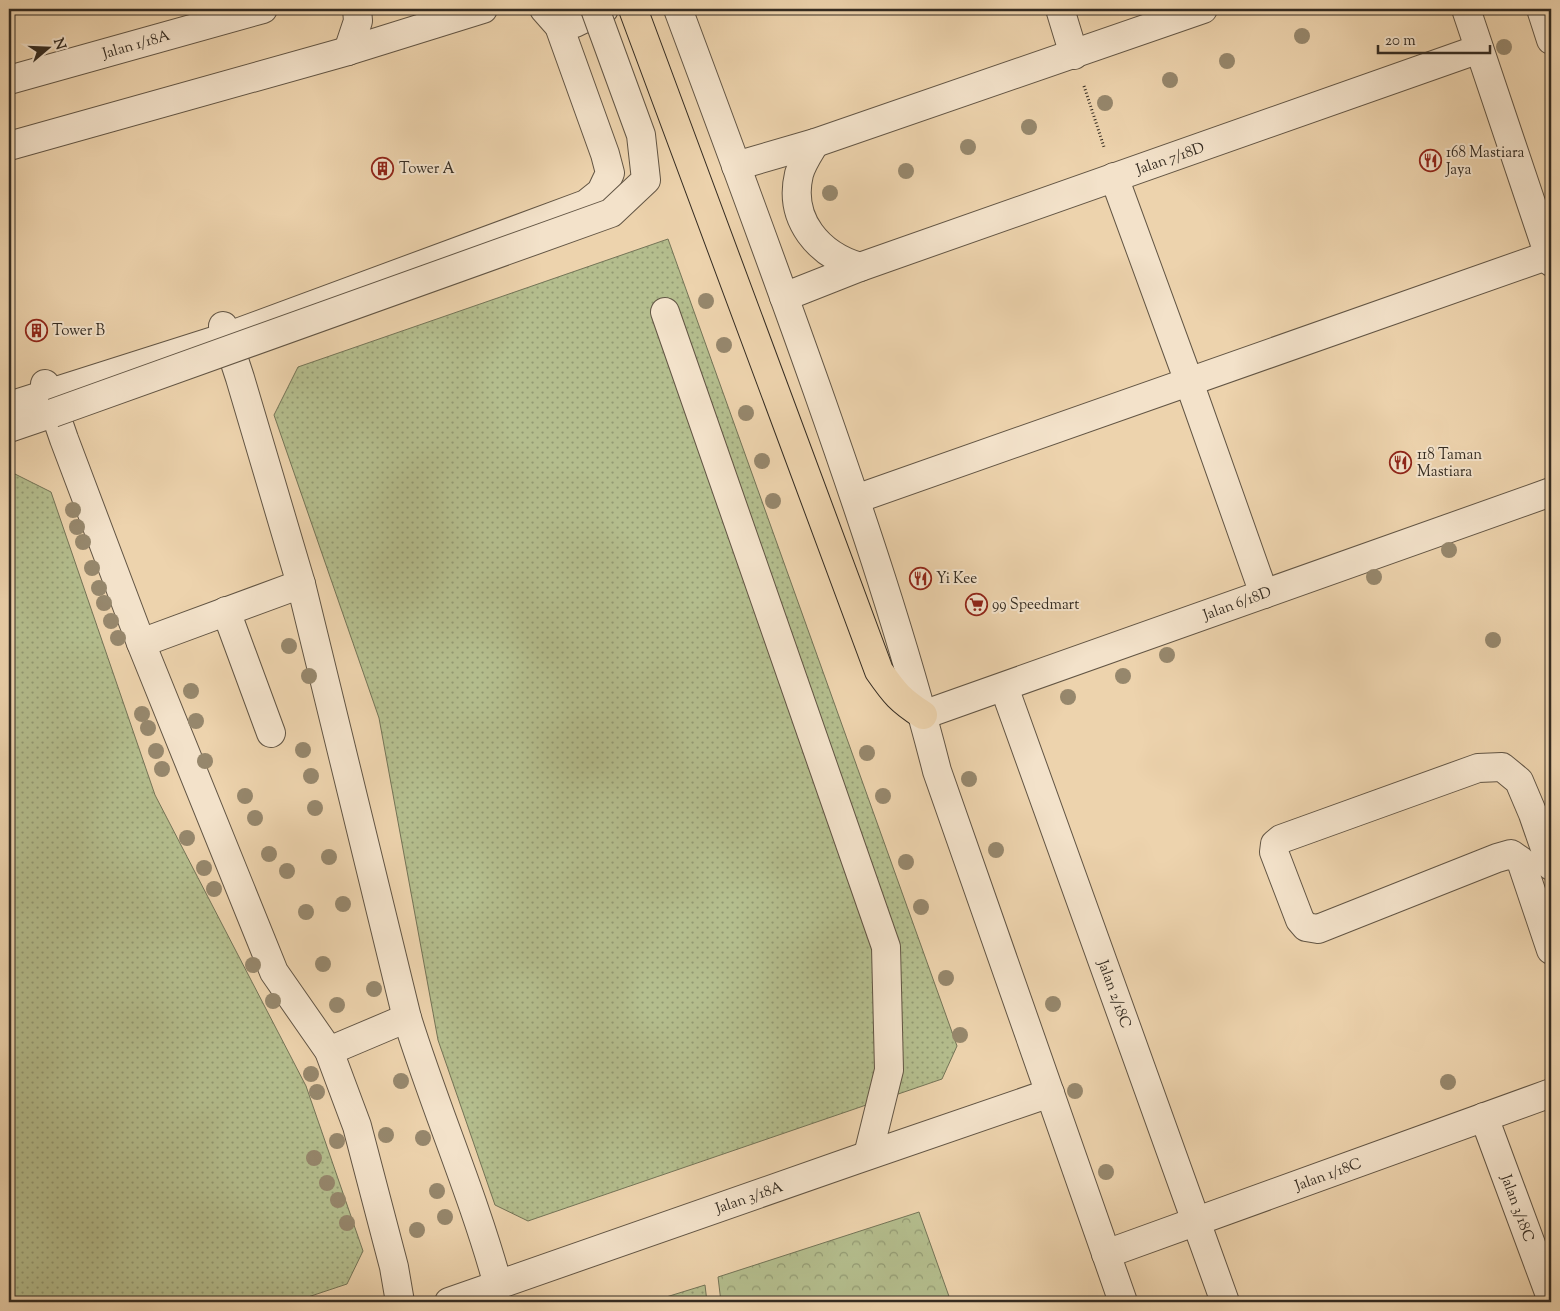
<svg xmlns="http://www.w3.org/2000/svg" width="1560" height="1311" font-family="'Sorts Mill Goudy',serif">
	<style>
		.grass { fill: url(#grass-dots); stroke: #747457 }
		.forest { fill: url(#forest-crowns); stroke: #747457 }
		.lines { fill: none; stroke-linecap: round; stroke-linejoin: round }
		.minor-casing { stroke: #625544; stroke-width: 30 }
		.highway-casing { stroke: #342b21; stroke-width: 30 }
		.path { stroke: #342b21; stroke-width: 3; stroke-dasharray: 1 2.5; stroke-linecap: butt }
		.minor { stroke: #f3e2ca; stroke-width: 28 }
		.highway { stroke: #edd3ad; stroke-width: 28 }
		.minor-bridge-casing { stroke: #625544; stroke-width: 30; stroke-linecap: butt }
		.minor-bridge { stroke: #f3e2ca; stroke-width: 28 }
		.tree { fill: #96876c }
		.labels { text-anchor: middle; stroke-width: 4; stroke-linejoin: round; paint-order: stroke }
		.street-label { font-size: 15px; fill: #342b21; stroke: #f3e2ca }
		.poi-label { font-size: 15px; fill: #342b21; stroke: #f3e2ca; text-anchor: start }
	</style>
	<defs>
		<pattern id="grass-dots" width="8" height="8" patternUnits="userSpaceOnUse" patternTransform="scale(1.25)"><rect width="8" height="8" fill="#b4bd8d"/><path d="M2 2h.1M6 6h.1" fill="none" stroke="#939a73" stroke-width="1.8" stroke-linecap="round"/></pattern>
		<pattern id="forest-crowns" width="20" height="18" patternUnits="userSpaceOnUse" patternTransform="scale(1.25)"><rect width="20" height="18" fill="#b4bd8d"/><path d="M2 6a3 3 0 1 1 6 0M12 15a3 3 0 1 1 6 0" fill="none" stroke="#939a73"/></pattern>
	</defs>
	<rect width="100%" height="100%" fill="#edd3ad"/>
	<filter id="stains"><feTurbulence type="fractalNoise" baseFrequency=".004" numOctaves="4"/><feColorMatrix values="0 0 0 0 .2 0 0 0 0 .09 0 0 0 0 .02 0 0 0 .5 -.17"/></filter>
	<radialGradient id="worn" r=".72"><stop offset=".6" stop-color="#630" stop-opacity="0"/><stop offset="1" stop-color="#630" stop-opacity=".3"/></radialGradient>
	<g class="grass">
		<polygon points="668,239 957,1046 942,1079 528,1221 495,1205 438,1040 379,718 274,415 298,367"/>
		<polygon points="9,471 51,492 155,795 306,1086 363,1251 347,1284 293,1302 9,1302"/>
		<polygon points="705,1285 707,1302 650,1302"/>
	</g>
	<polygon class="forest" points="919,1212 951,1302 721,1302 718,1277"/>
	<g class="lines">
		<defs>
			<g id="minor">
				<path d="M678,9C725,135 772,262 817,389C861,514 904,641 937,771L1123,1302"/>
				<polyline points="1060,9 1074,55"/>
				<polyline points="1466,9 1551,262"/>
				<polyline points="1541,9 1551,40"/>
				<polyline points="559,26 575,23 604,9"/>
				<polyline points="348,51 358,21 357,9"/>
				<polyline points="9,80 263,9"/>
				<path d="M815,143C809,153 802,163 799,174C788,220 819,255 860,267"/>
				<polyline points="9,146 348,51 483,9"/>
				<polyline points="736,166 815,143 1203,9"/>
				<polyline points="1114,177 1189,382 1264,594"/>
				<polyline points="784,297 860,267 1479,49"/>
				<polyline points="665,312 886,947 889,1070 868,1155"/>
				<path d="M223,326L240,378L301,584L407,1018C435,1108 473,1194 498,1285"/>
				<polyline points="45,384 64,439 141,643 274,972 329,1051 357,1126 394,1267 400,1302"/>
				<polyline points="9,406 226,337 586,204 601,192 610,173 605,154 559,26 544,9"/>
				<polyline points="9,428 53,413"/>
				<polyline points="856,499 1549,255"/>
				<polyline points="226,611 271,733"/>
				<polyline points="141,643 301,584"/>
				<polyline points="1004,687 1225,1302"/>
				<polyline points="923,715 1551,492"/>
				<polyline points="1551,866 1533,814 1519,781 1502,767 1478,768 1281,839 1275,844 1274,852 1300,920 1306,927 1318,929 1497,858 1511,854 1521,861 1551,950"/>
				<polyline points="329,1051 407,1018"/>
				<polyline points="1484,1117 1551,1298"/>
				<polyline points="1106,1254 1551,1093"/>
				<polyline points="449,1302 855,1160 1050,1093"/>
			</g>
			<path id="highway" d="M633,9L879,671C895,694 900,700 923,715"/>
		</defs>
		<use href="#minor" class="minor-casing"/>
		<use href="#highway" class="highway-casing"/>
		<polyline class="path" points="1084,86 1104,147"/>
		<use href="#minor" class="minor"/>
		<use href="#highway" class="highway"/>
		<defs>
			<polyline id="minor-bridge" points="53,413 611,213 646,180 641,135 595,9"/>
		</defs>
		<use href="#minor-bridge" class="minor-bridge-casing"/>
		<use href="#minor-bridge" class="minor-bridge"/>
	</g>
	<g class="tree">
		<circle cx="1302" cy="36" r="8"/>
		<circle cx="1504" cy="47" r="8"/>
		<circle cx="1227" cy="61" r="8"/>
		<circle cx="1170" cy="80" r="8"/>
		<circle cx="1105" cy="103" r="8"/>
		<circle cx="1029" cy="127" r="8"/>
		<circle cx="968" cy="147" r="8"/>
		<circle cx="906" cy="171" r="8"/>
		<circle cx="830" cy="193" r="8"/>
		<circle cx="706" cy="301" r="8"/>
		<circle cx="724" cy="345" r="8"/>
		<circle cx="746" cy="413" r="8"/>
		<circle cx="762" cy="461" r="8"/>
		<circle cx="773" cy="501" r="8"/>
		<circle cx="73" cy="510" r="8"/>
		<circle cx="77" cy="527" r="8"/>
		<circle cx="83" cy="542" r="8"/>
		<circle cx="1449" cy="550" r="8"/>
		<circle cx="92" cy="568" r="8"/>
		<circle cx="1374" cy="577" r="8"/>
		<circle cx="99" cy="588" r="8"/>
		<circle cx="104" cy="603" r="8"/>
		<circle cx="111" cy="621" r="8"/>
		<circle cx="118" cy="638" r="8"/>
		<circle cx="1493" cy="640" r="8"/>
		<circle cx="289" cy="646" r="8"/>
		<circle cx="1167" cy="655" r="8"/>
		<circle cx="309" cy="676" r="8"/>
		<circle cx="1123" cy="676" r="8"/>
		<circle cx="191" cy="691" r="8"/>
		<circle cx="1068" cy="697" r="8"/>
		<circle cx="142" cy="714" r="8"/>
		<circle cx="196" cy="721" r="8"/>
		<circle cx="148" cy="728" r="8"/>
		<circle cx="303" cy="750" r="8"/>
		<circle cx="156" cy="751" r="8"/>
		<circle cx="867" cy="753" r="8"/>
		<circle cx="205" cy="761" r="8"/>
		<circle cx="162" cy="769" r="8"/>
		<circle cx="311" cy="776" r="8"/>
		<circle cx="969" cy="779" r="8"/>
		<circle cx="245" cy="796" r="8"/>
		<circle cx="883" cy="796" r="8"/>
		<circle cx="315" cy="808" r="8"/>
		<circle cx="255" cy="818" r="8"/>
		<circle cx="187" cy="838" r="8"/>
		<circle cx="996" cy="850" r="8"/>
		<circle cx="269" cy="854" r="8"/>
		<circle cx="329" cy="857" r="8"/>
		<circle cx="906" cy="862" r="8"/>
		<circle cx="204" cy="868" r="8"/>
		<circle cx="287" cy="871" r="8"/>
		<circle cx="214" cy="889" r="8"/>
		<circle cx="343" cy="904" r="8"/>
		<circle cx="921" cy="907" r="8"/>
		<circle cx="306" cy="912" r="8"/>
		<circle cx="323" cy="964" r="8"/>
		<circle cx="253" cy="965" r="8"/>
		<circle cx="946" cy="978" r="8"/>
		<circle cx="374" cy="989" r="8"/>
		<circle cx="273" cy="1001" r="8"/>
		<circle cx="1053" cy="1004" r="8"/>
		<circle cx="337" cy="1005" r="8"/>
		<circle cx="960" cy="1035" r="8"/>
		<circle cx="311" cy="1074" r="8"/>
		<circle cx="401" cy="1081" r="8"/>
		<circle cx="1448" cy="1082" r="8"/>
		<circle cx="1075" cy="1091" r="8"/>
		<circle cx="317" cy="1092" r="8"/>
		<circle cx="386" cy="1135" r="8"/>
		<circle cx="423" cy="1138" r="8"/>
		<circle cx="337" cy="1141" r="8"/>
		<circle cx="314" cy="1158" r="8"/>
		<circle cx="1106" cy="1172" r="8"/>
		<circle cx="327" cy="1183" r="8"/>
		<circle cx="437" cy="1191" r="8"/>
		<circle cx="338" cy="1200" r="8"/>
		<circle cx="445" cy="1217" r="8"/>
		<circle cx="347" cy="1223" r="8"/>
		<circle cx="417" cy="1230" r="8"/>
	</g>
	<defs>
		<symbol id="restaurant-ring" viewBox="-11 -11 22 22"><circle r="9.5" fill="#f3e2ca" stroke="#8f2418" stroke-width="1.5"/><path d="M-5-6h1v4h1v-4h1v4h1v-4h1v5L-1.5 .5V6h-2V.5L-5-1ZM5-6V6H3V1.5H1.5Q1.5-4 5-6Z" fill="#8f2418"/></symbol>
		<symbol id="building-ring" viewBox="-11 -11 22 22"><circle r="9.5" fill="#f3e2ca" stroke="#8f2418" stroke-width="1.5"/><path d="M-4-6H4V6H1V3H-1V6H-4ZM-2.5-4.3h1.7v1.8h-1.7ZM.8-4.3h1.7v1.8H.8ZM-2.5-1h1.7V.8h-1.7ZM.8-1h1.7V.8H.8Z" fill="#8f2418"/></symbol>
		<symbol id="supermarket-ring" viewBox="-11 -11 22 22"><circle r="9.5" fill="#f3e2ca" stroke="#8f2418" stroke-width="1.5"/><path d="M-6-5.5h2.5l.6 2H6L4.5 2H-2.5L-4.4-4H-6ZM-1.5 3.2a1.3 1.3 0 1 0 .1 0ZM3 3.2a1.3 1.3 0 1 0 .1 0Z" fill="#8f2418"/></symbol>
	</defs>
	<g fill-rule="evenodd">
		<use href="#restaurant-ring" x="1418" y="148" width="25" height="25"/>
		<use href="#building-ring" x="370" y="156" width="25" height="25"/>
		<use href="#building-ring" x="24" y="318" width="25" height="25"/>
		<use href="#restaurant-ring" x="1388" y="450" width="25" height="25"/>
		<use href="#restaurant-ring" x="908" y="566" width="25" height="25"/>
		<use href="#supermarket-ring" x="964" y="592" width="25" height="25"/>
	</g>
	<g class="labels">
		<g class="street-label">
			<text transform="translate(136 44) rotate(-16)" y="5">Jalan 1/18A</text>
			<text transform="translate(1170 158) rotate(-19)" y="5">Jalan 7/18D</text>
			<text transform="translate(1237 603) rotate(-20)" y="5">Jalan 6/18D</text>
			<text transform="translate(1115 994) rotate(70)" y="5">Jalan 2/18C</text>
			<text transform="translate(1328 1174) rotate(-20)" y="5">Jalan 1/18C</text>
			<text transform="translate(749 1197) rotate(-19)" y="5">Jalan 3/18A</text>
			<text transform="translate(1518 1208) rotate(70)" y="5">Jalan 3/18C</text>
		</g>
		<g class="poi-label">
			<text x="1446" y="157">168 Mastiara<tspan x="1446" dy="17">Jaya</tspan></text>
			<text x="399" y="173">Tower A</text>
			<text x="52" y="335">Tower B</text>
			<text x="1417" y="459">118 Taman<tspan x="1417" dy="17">Mastiara</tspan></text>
			<text x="936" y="583">Yi Kee</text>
			<text x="992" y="609">99 Speedmart</text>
		</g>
	</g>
	<rect width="1560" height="1311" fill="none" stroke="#edd3ad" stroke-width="30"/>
	<rect x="10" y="10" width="1540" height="1291" fill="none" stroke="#342b21" stroke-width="2.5"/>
	<rect x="15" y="15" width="1530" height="1281" fill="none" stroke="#342b21"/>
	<g transform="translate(48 48) rotate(71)" stroke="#f3e2ca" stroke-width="4" paint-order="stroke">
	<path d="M0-4L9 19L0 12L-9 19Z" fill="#342b21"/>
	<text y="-8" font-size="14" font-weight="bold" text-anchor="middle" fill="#342b21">N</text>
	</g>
	<path d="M1378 45v8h112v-8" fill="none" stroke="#342b21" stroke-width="2.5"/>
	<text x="1385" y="45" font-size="15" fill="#342b21" stroke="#f3e2ca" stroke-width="4" paint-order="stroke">20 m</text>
	<rect width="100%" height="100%" filter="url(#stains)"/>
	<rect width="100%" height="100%" fill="url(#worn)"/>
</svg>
